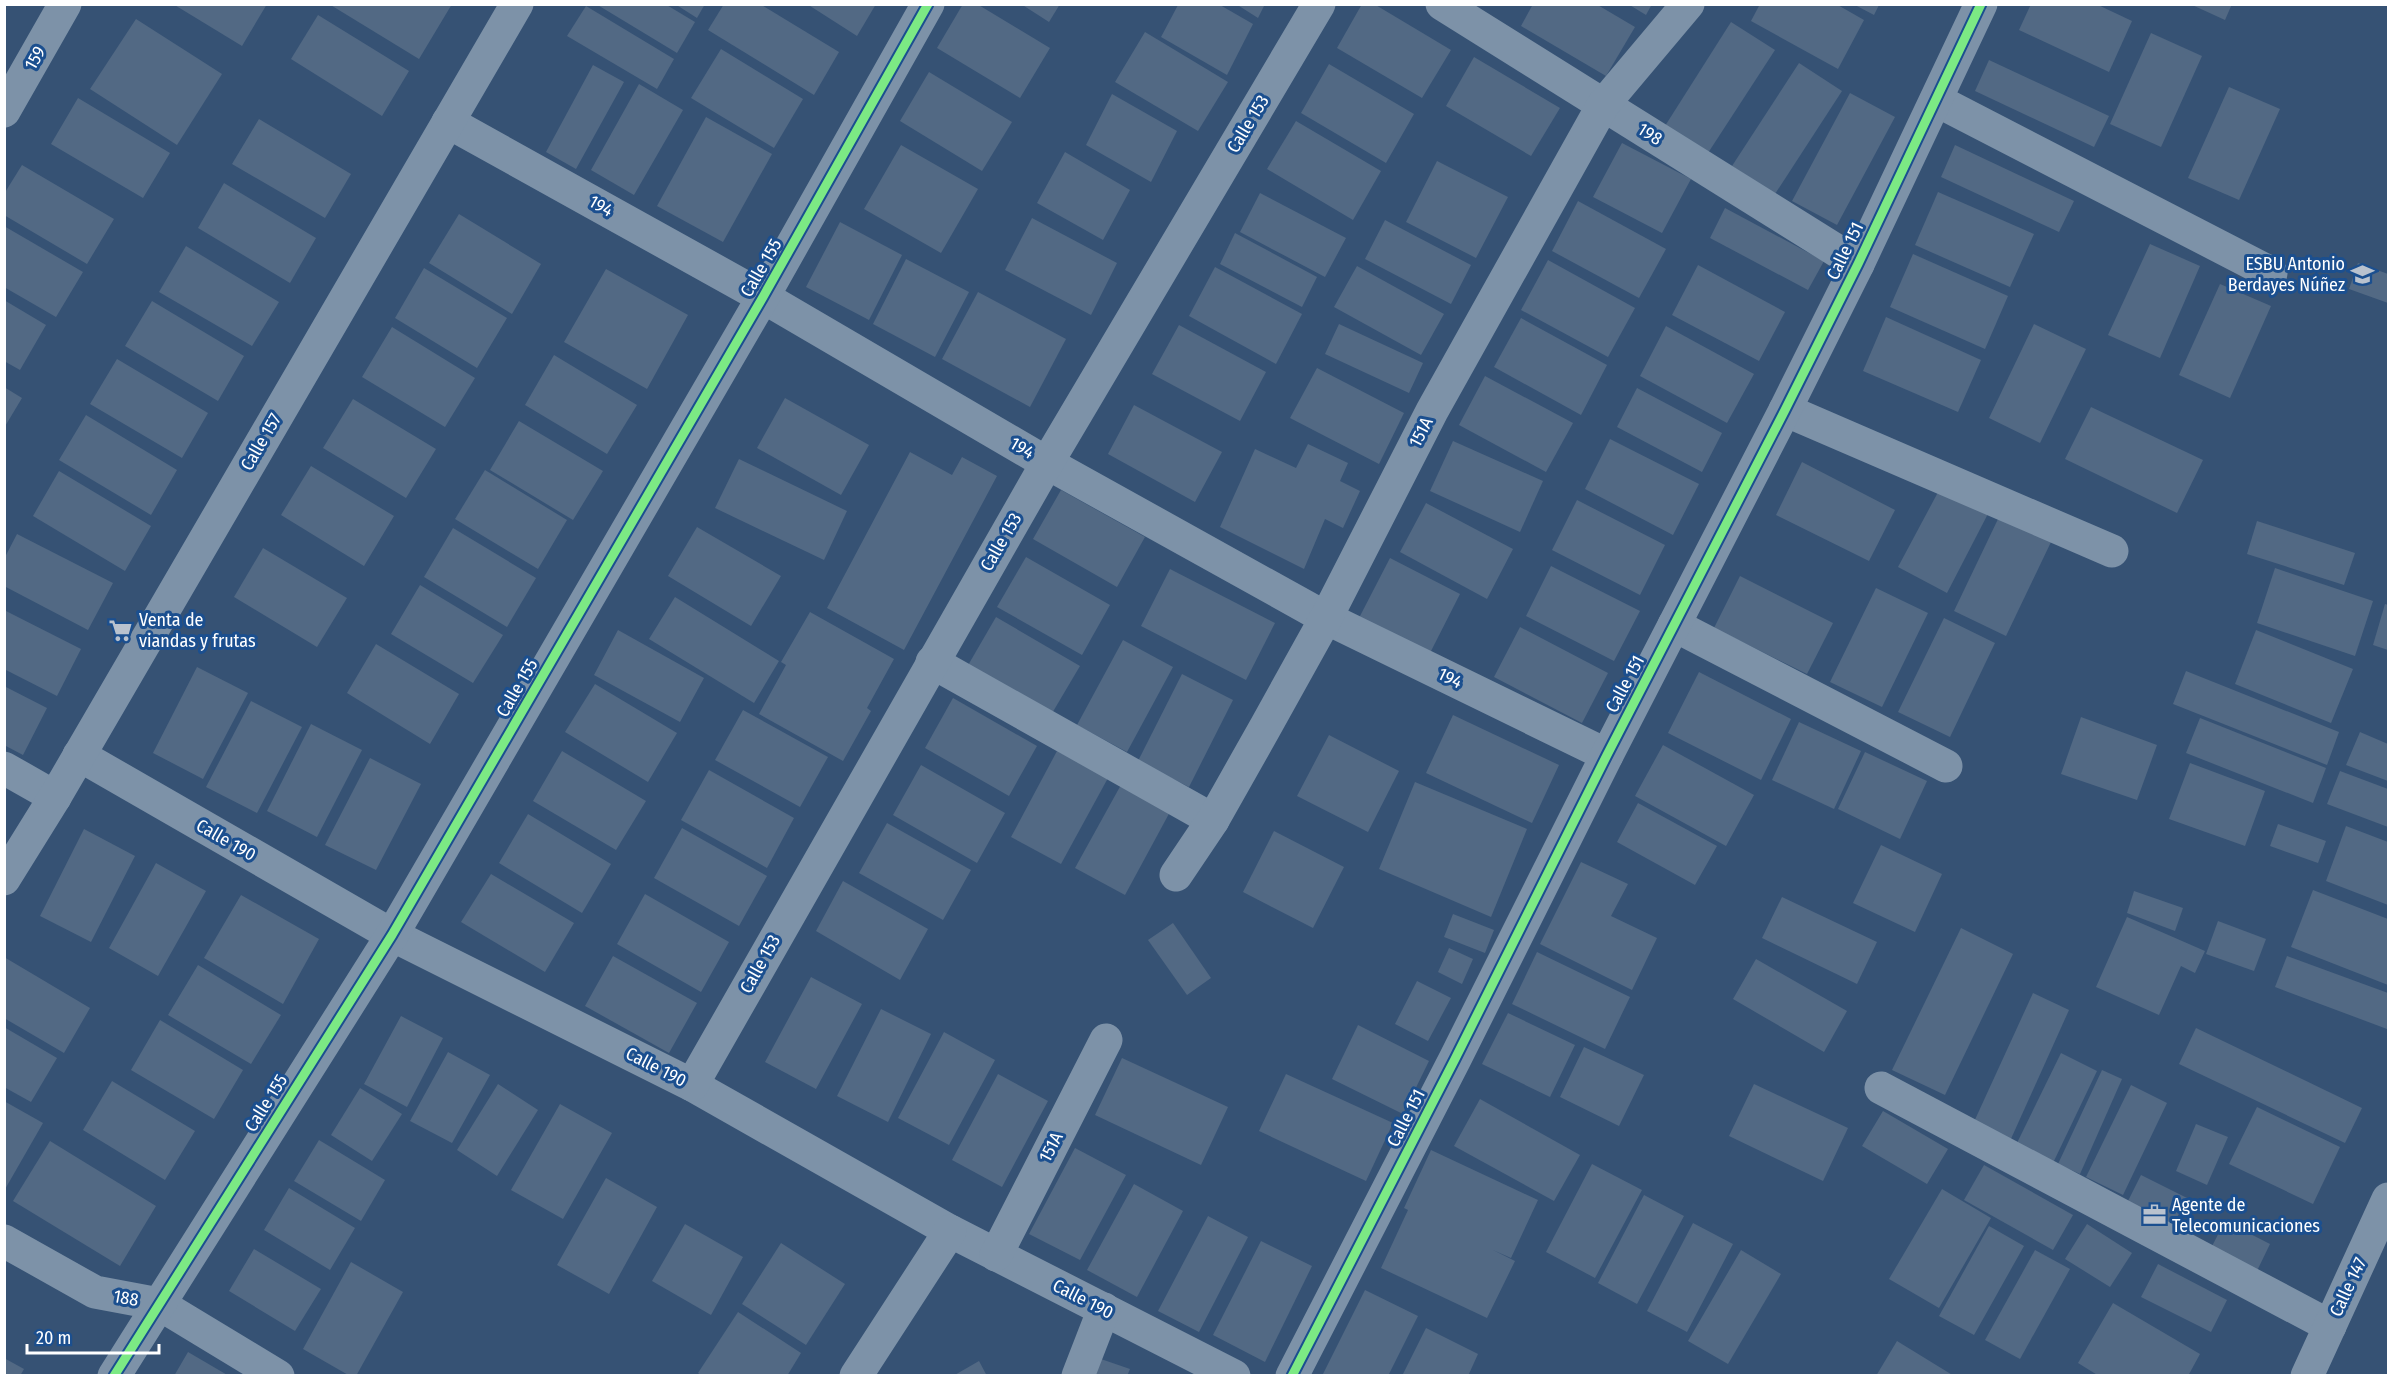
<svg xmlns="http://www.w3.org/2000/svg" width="2393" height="1380" font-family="'Fira Sans Condensed',sans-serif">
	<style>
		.building { fill: #526984 }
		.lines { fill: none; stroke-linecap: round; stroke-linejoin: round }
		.minor { stroke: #7d92a8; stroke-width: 33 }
		.cycleway-casing { stroke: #1b4f8f; stroke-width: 13 }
		.cycleway { stroke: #7ce984; stroke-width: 9 }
		.labels { text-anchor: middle; stroke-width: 6; stroke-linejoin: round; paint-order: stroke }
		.street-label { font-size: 18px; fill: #fff; stroke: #1b4f8f }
		.poi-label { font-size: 18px; fill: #fff; stroke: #1b4f8f; text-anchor: start }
	</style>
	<rect width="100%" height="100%" fill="#365274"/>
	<g class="building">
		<polygon points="173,4 267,4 242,46"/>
		<polygon points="329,4 452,4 419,59"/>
		<polygon points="596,4 665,4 695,22 677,53"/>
		<polygon points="675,4 705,4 697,18"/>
		<polygon points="724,4 760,4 839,52 814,95 708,30"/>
		<polygon points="807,4 876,4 857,36"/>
		<polygon points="963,4 977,4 1050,48 1020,98 937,48"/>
		<polygon points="1021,4 1060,4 1049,22"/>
		<polygon points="1236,4 1265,4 1258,18"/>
		<polygon points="1362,4 1374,4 1451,50 1422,98 1337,48"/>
		<polygon points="1533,4 1596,4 1635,27 1606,76 1521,26"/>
		<polygon points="1628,4 1652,4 1646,15"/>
		<polygon points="1760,4 1836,4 1864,20 1838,69 1751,21"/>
		<polygon points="2031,4 2096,4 2132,21 2109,72 2019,30"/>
		<polygon points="2190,4 2232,4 2225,20"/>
		<polygon points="1178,5 1220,5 1253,24 1227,75 1161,37"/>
		<polygon points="1855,5 1879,5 1874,15"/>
		<polygon points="586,6 674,59 657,89 567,36"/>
		<polygon points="318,15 409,71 382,116 291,59"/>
		<polygon points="136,19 222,74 177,145 90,89"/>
		<polygon points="1731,22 1775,50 1708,153 1665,126"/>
		<polygon points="1145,32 1228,82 1198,131 1115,82"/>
		<polygon points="2151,33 2202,56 2161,147 2110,124"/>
		<polygon points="721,49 803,99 774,148 691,98"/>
		<polygon points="1474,57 1560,108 1531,156 1446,106"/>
		<polygon points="1989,60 2109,116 2094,147 1975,91"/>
		<polygon points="1799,63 1842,91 1775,194 1732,166"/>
		<polygon points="1329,64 1414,114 1386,163 1301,113"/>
		<polygon points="593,65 624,82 576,169 546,152"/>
		<polygon points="929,72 1012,122 982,171 900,121"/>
		<polygon points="639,84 683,110 634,195 591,170"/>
		<polygon points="2229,87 2280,109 2239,200 2188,178"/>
		<polygon points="1850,93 1895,117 1837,225 1792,201"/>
		<polygon points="1112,94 1177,131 1151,182 1086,145"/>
		<polygon points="78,98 170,153 143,198 51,144"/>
		<polygon points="706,117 772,154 723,242 657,206"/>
		<polygon points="259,119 351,174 325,218 232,164"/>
		<polygon points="1296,121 1381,171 1353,220 1267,169"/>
		<polygon points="1622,143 1691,179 1662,233 1593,197"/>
		<polygon points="901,145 978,189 941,253 864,209"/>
		<polygon points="1955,145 2074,201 2059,232 1941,177"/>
		<polygon points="1065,152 1130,190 1103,240 1037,203"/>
		<polygon points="1437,161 1508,197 1476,258 1406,222"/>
		<polygon points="22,165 114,219 87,264 4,215 4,194"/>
		<polygon points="224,183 316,238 290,283 198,228"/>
		<polygon points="1938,192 2034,234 2010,287 1915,245"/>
		<polygon points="1260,193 1346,238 1325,277 1240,232"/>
		<polygon points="1578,201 1666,249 1639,298 1552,251"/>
		<polygon points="1725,208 1824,261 1808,290 1710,238"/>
		<polygon points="459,214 541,264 512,314 429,263"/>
		<polygon points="1032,218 1117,263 1091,315 1005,270"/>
		<polygon points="1385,220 1471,265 1451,304 1365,259"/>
		<polygon points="840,222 902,255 869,320 806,287"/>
		<polygon points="4,226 83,272 56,317 4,287"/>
		<polygon points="1235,233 1317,277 1302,307 1220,264"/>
		<polygon points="2150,244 2200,266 2160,358 2108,335"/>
		<polygon points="186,246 279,302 252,346 159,292"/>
		<polygon points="1913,254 2008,296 1985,349 1890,307"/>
		<polygon points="906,259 969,292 935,357 873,324"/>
		<polygon points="1548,260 1635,308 1608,357 1521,310"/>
		<polygon points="2358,263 2388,274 2388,303 2349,289"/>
		<polygon points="1698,265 1785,312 1759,361 1672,315"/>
		<polygon points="1357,266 1444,314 1421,355 1334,307"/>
		<polygon points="1215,267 1302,314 1276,364 1189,316"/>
		<polygon points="424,268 507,318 477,368 395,318"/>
		<polygon points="606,269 688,315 647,389 564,342"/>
		<polygon points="2220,284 2271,306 2230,398 2179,375"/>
		<polygon points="978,292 1066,339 1030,407 942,359"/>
		<polygon points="4,300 46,325 20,370 4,361"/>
		<polygon points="152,301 244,356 218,401 125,346"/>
		<polygon points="1886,317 1981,360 1958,412 1863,371"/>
		<polygon points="1521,318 1607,365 1581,415 1494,367"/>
		<polygon points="1339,324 1423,363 1409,393 1325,354"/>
		<polygon points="2034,324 2086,349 2040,443 1989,418"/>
		<polygon points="1179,325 1266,372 1240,421 1152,374"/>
		<polygon points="1666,326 1754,374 1727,423 1640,376"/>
		<polygon points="392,327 475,378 445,427 362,377"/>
		<polygon points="554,355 637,405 607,454 525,405"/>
		<polygon points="117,359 208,413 182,458 90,404"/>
		<polygon points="1317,368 1404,413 1379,464 1290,418"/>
		<polygon points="1485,376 1573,423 1546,472 1459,425"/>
		<polygon points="4,387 22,398 4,428"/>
		<polygon points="1637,388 1722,433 1702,472 1617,427"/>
		<polygon points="785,398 869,445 841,495 757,448"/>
		<polygon points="353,399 436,449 406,498 323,448"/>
		<polygon points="1134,405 1222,452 1195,502 1108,454"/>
		<polygon points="2091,407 2203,460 2177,513 2065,459"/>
		<polygon points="86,415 177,470 151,515 59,460"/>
		<polygon points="519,421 603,471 573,520 490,470"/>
		<polygon points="1610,439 1699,484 1673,535 1585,489"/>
		<polygon points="1453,441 1543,481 1520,532 1430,491"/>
		<polygon points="1308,444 1348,463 1340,481 1360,491 1343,528 1325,519 1304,569 1220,527 1255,449 1296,468"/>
		<polygon points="910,452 952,475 962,457 997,476 904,650 827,608"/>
		<polygon points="739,459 847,511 824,560 715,508"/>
		<polygon points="1802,462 1895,510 1869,561 1776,515"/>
		<polygon points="311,466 394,516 364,566 281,515"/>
		<polygon points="485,470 567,520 538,569 455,519"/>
		<polygon points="59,471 151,526 125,571 33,516"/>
		<polygon points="1944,481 1992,506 1947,593 1898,567"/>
		<polygon points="1061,490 1145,537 1117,587 1033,539"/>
		<polygon points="1577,500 1665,545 1640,595 1552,550"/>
		<polygon points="1426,503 1513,549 1487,599 1400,552"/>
		<polygon points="1999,517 2051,542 2006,636 1954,611"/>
		<polygon points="2257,521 2355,553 2344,585 2247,554"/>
		<polygon points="697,527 781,576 751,626 668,576"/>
		<polygon points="453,528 536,578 507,627 424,577"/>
		<polygon points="17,534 113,583 88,630 4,586 4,559"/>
		<polygon points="263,548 347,598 317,647 234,597"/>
		<polygon points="1026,557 1110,605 1082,655 997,607"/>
		<polygon points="1390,558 1460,594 1429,655 1359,618"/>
		<polygon points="1551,566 1640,611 1614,661 1526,616"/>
		<polygon points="2275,568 2373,601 2355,656 2257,623"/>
		<polygon points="1170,569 1275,623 1246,680 1141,626"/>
		<polygon points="1740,576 1833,623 1807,674 1714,628"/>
		<polygon points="420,585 503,635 473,683 391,634"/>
		<polygon points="1876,588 1928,613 1882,707 1830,682"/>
		<polygon points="675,597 779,661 754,703 649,639"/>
		<polygon points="2385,604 2388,605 2388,650 2373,645"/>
		<polygon points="4,610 81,649 57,696 4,669"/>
		<polygon points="810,612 894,659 867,708 871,711 843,761 759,714 786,665 781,662"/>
		<polygon points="996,617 1080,666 1051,715 967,667"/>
		<polygon points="1944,618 1995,643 1950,737 1898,712"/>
		<polygon points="1520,627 1608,673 1582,723 1494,677"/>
		<polygon points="618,630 704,678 680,722 594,675"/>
		<polygon points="2256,630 2353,669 2331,723 2235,684"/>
		<polygon points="1123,640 1173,667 1127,752 1077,725"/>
		<polygon points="376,644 459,694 430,744 347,693"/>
		<polygon points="197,667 248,693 203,779 153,753"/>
		<polygon points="2186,671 2339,732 2327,765 2173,704"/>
		<polygon points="1699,672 1791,719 1761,780 1668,733"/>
		<polygon points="1182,674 1233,700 1189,787 1138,761"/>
		<polygon points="595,684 677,733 648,782 565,732"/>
		<polygon points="4,686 47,708 23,755 4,745"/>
		<polygon points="953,698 1037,746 1009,796 925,748"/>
		<polygon points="251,701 302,727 257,813 206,787"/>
		<polygon points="743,710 828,757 800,807 715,760"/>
		<polygon points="1453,715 1559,765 1532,823 1426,773"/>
		<polygon points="2081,717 2157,745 2137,800 2061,774"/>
		<polygon points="2200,718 2326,768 2313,803 2186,753"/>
		<polygon points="1799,722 1861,751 1834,809 1772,780"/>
		<polygon points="311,724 362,750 317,837 267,811"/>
		<polygon points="2360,732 2388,744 2388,781 2346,765"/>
		<polygon points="1329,735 1399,771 1368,832 1297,796"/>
		<polygon points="1663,745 1754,795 1726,846 1635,796"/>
		<polygon points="562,751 646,801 616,850 533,801"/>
		<polygon points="1057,751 1108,778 1061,864 1011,837"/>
		<polygon points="1865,752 1927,781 1900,839 1838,809"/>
		<polygon points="370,758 421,784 376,870 325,845"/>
		<polygon points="2190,763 2265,791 2245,846 2169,819"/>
		<polygon points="921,765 1005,813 977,863 893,815"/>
		<polygon points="709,770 794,818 767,868 681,820"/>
		<polygon points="2340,771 2388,789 2388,827 2327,804"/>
		<polygon points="1415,782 1527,829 1491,917 1379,869"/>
		<polygon points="1122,783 1171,810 1125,895 1075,868"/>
		<polygon points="1638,803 1717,846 1695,885 1617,842"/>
		<polygon points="528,814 611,864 582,913 499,863"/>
		<polygon points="887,823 971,870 943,920 859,873"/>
		<polygon points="2278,824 2326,841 2318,863 2270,846"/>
		<polygon points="2346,826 2388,842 2388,905 2326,881"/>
		<polygon points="682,828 767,876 739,926 654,878"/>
		<polygon points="84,829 135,856 91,942 40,916"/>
		<polygon points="1274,831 1344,867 1313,928 1243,892"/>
		<polygon points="1881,845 1942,874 1915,932 1853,903"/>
		<polygon points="1581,862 1628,884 1611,916 1657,938 1632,990 1540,944"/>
		<polygon points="156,863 206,891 158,976 109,948"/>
		<polygon points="491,874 574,923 545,972 461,922"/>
		<polygon points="843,881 928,929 900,980 816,931"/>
		<polygon points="2313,890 2388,919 2388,985 2291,947"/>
		<polygon points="2134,891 2183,908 2175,931 2127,913"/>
		<polygon points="645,894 729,942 701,992 617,944"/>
		<polygon points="241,895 319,939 283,1004 204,958"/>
		<polygon points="1782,897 1877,942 1857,984 1762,938"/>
		<polygon points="1453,914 1494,930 1485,953 1444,937"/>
		<polygon points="2127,917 2205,951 2195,973 2181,966 2159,1015 2096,987"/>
		<polygon points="2218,921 2266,939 2254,971 2206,954"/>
		<polygon points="1173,923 1211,978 1187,995 1148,940"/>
		<polygon points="1961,928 2013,954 1945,1095 1892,1070"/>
		<polygon points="1449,948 1473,959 1462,984 1438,972"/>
		<polygon points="1537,952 1630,997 1605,1049 1512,1004"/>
		<polygon points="613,956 697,1003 669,1053 585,1006"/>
		<polygon points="2287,956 2388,993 2387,1029 2275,987"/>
		<polygon points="4,957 90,1008 64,1053 4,1018"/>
		<polygon points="1756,959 1847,1011 1824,1052 1733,999"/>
		<polygon points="198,965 281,1015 251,1064 168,1015"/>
		<polygon points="811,977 862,1004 816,1089 765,1062"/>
		<polygon points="1417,981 1451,998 1428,1041 1395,1024"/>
		<polygon points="2033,993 2069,1010 2010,1141 1973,1124"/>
		<polygon points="881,1009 931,1034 888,1122 837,1096"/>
		<polygon points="1508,1013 1575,1045 1550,1097 1482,1064"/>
		<polygon points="401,1016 443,1038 407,1107 364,1084"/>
		<polygon points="160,1020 243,1070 214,1119 131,1070"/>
		<polygon points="1358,1025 1429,1061 1403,1114 1332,1079"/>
		<polygon points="4,1027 57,1058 31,1102 4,1087"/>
		<polygon points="2196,1028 2362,1108 2345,1143 2179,1064"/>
		<polygon points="944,1032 995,1060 949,1145 898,1118"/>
		<polygon points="1584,1047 1644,1075 1619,1126 1560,1097"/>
		<polygon points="448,1052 490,1075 452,1143 410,1121"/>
		<polygon points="2061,1053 2097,1071 2053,1163 2016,1145"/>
		<polygon points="1122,1058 1228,1107 1201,1165 1095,1115"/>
		<polygon points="2102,1070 2122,1079 2080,1174 2058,1164"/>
		<polygon points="998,1074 1048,1101 1002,1187 952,1160"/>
		<polygon points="1286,1074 1393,1123 1366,1181 1259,1131"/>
		<polygon points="112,1081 195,1131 165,1180 83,1130"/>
		<polygon points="498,1084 538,1110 497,1176 457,1150"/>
		<polygon points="1754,1084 1848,1128 1823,1181 1729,1136"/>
		<polygon points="2131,1085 2167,1103 2123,1195 2086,1177"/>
		<polygon points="360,1088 402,1114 372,1161 331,1135"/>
		<polygon points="1480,1099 1580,1155 1554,1201 1454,1146"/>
		<polygon points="4,1101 43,1123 4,1191"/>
		<polygon points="560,1104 612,1133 563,1219 511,1190"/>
		<polygon points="2257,1107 2340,1147 2313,1204 2229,1164"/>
		<polygon points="1883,1111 1948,1149 1927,1184 1862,1146"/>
		<polygon points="2196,1124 2228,1137 2207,1185 2176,1171"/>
		<polygon points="319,1140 385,1180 361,1221 294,1181"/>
		<polygon points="50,1141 156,1206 120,1266 13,1201"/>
		<polygon points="1075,1148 1126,1175 1080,1260 1029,1234"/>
		<polygon points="1431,1150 1538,1200 1511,1258 1493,1250 1515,1261 1487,1318 1381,1268 1408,1210 1404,1208"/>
		<polygon points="1592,1164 1642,1190 1595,1278 1546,1252"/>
		<polygon points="1984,1165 2073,1215 2053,1250 1964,1200"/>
		<polygon points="2141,1175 2187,1198 2171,1229 2126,1205"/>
		<polygon points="606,1178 657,1207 609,1294 557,1265"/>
		<polygon points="1134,1184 1183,1211 1137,1297 1087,1270"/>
		<polygon points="289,1188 355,1228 330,1270 264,1230"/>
		<polygon points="1942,1189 1991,1218 1939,1308 1889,1279"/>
		<polygon points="1644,1195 1684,1216 1637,1304 1598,1283"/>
		<polygon points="1208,1216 1248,1237 1199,1332 1158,1311"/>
		<polygon points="2225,1221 2270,1244 2255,1275 2209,1252"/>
		<polygon points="1693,1223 1733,1244 1687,1332 1647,1311"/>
		<polygon points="685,1224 743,1257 711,1315 652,1281"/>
		<polygon points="2087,1224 2132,1253 2110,1287 2065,1259"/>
		<polygon points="1989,1226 2024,1246 1974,1335 1939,1316"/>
		<polygon points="1261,1241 1312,1266 1265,1362 1213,1335"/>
		<polygon points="781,1243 845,1284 806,1345 742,1304"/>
		<polygon points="254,1249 321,1289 295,1331 229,1291"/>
		<polygon points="1741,1250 1781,1274 1728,1364 1688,1341"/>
		<polygon points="2035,1250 2070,1269 2020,1359 1985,1340"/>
		<polygon points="351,1262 403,1292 356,1376 350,1376 303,1349"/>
		<polygon points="2158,1264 2227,1300 2211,1332 2141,1297"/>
		<polygon points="1365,1290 1418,1316 1388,1376 1322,1376"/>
		<polygon points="2113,1303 2200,1354 2188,1376 2099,1376 2078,1363"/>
		<polygon points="738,1312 801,1353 787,1376 702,1376 698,1373"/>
		<polygon points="1426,1328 1478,1354 1468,1376 1402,1376"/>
		<polygon points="1897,1341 1954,1376 1876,1376"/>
		<polygon points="188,1352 229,1376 174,1376"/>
		<polygon points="4,1358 24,1369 20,1376 4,1376"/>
		<polygon points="1098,1358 1130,1369 1127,1376 1092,1376"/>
		<polygon points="979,1361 987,1376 953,1376"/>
	</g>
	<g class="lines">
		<g class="minor">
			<polyline points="1442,4 1858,264"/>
			<polyline points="1936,100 2271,273"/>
			<polyline points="4,111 65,4"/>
			<polyline points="448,122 763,297 1047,463 1326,618 1607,755"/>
			<polyline points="1785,410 2112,551"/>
			<polyline points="1674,625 1946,766"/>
			<polyline points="932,662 1213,820"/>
			<polyline points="79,755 392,935 692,1085 950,1231 1234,1376"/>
			<polyline points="4,768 55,797"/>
			<polyline points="1176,875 1213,820 1266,726 1326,618 1432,411 1603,105 1688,4"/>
			<polyline points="4,879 55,797 517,4"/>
			<polyline points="692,1085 1047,463 1319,4"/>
			<polyline points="1881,1088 2330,1326"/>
			<polyline points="4,1241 95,1292 159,1304 278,1376"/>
			<polyline points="996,1255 1106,1040"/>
			<polyline points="114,1376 392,935 763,297 928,4"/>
			<polyline points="856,1376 950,1231"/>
			<polyline points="1078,1376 1104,1309"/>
			<polyline points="1292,1376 1455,1059 1607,755 1785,410 1858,264 1981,4"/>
			<polyline points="2307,1376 2388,1199"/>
		</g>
		<defs>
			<g id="cycleway">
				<polyline points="114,1376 392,935 763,297 928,4"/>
				<polyline points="1292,1376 1455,1059 1607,755 1785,410 1858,264 1981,4"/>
			</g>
		</defs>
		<use href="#cycleway" class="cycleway-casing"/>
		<use href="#cycleway" class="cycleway"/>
	</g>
	<defs>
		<symbol id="school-bare" viewBox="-9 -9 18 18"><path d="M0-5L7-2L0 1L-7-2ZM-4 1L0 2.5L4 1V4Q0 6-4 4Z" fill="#b9c2ce" stroke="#1b4f8f" stroke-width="2.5" paint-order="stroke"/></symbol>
		<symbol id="supermarket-bare" viewBox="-9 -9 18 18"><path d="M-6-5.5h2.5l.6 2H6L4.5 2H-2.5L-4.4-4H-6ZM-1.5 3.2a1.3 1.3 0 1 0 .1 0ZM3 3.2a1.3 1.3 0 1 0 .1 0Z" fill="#b9c2ce" stroke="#1b4f8f" stroke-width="2.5" paint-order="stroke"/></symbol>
		<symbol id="office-bare" viewBox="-9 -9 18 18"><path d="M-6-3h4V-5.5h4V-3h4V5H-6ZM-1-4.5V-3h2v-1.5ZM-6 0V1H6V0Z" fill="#b9c2ce" stroke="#1b4f8f" stroke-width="2.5" paint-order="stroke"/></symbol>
	</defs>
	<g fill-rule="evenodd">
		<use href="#school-bare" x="2346" y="258" width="33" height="33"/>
		<use href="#supermarket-bare" x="104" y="614" width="33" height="33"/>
		<use href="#office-bare" x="2138" y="1198" width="33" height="33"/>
	</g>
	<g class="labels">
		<g class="street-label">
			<text transform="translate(35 58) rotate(-61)" y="6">159</text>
			<text transform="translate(1248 124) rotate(-59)" y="6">Calle 153</text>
			<text transform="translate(1650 134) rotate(32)" y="6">198</text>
			<text transform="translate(601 206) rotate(29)" y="6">194</text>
			<text transform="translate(1845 251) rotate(-64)" y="6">Calle 151</text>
			<text transform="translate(761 268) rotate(-60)" y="6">Calle 155</text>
			<text transform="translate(1421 432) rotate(-63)" y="6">151A</text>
			<text transform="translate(261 442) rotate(-60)" y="6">Calle 157</text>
			<text transform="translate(1022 448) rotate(30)" y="6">194</text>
			<text transform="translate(1001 542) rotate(-60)" y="6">Calle 153</text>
			<text transform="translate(1450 678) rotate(26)" y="6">194</text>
			<text transform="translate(1625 684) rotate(-62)" y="6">Calle 151</text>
			<text transform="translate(517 688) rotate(-60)" y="6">Calle 155</text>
			<text transform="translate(226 840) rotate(30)" y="6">Calle 190</text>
			<text transform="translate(760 964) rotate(-61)" y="6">Calle 153</text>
			<text transform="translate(656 1067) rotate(27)" y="6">Calle 190</text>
			<text transform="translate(266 1103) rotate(-58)" y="6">Calle 155</text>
			<text transform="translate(1406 1118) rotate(-63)" y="6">Calle 151</text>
			<text transform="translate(1051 1147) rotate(-63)" y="6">151A</text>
			<text transform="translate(2348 1287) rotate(-65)" y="6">Calle 147</text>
			<text transform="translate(126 1298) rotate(10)" y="6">188</text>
			<text transform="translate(1083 1299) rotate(27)" y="6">Calle 190</text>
		</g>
		<g class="poi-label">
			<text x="2345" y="270" text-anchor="end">ESBU Antonio<tspan x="2345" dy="21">Berdayes Núñez</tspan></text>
			<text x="139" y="626">Venta de<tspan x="139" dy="21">viandas y frutas</tspan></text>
			<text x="2172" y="1211">Agente de<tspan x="2172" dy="21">Telecomunicaciones</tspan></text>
		</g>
	</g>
	<rect width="2393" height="1380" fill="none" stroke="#ffffff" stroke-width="12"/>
	<path d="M27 1344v9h132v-9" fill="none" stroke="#ffffff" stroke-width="3"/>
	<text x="36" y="1344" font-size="18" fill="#ffffff" stroke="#1b4f8f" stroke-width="4.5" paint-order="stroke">20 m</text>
</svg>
